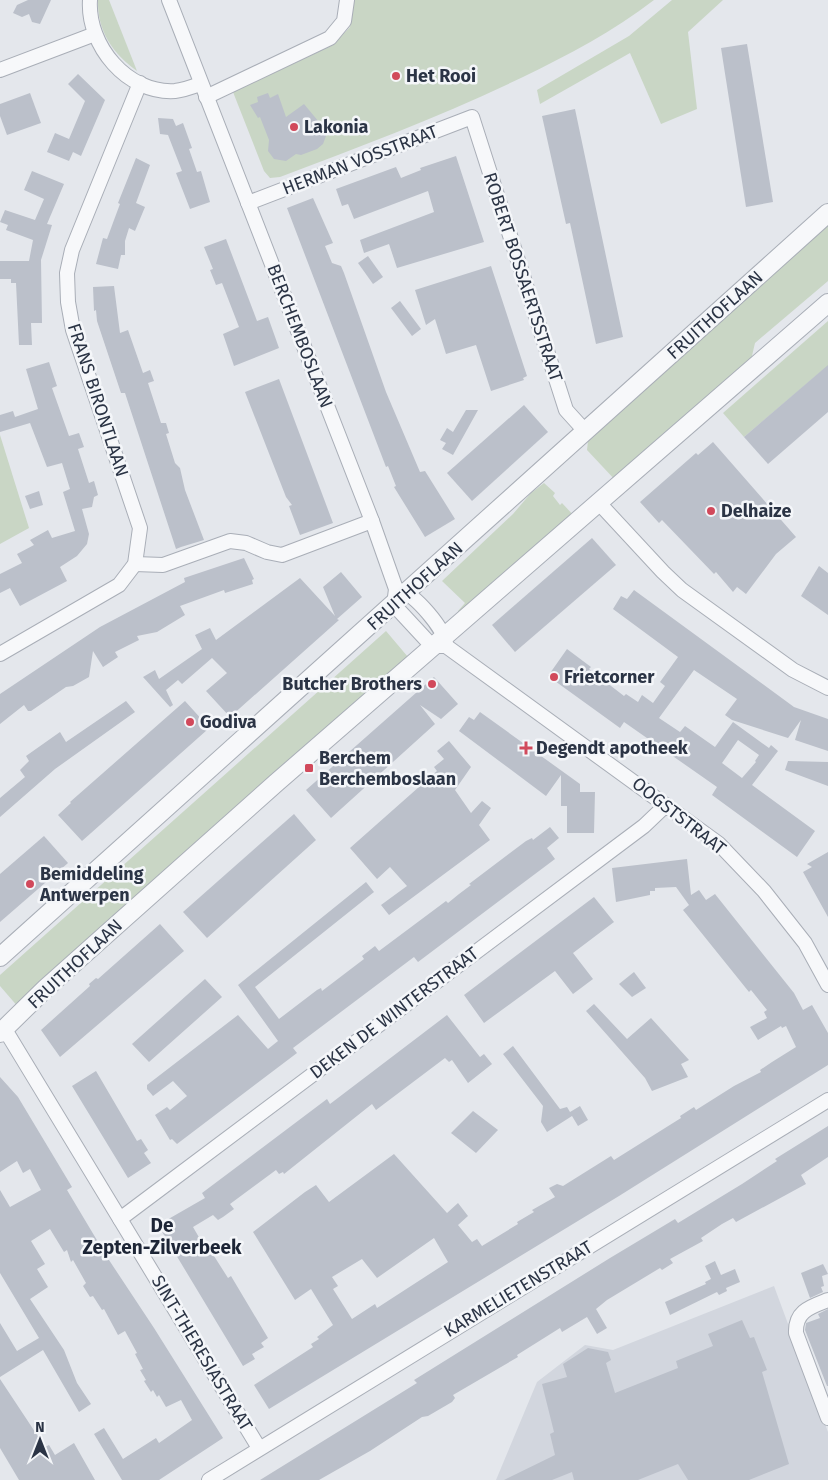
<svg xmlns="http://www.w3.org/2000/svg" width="828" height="1480" font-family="'Fira Sans',sans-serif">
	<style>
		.built { fill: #d2d6de }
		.green { fill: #c9d6c5 }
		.building { fill: #bbc0ca; fill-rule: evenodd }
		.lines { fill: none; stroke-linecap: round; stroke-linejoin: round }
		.minor-casing { stroke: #a9aeb7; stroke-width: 16 }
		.tertiary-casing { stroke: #a9aeb7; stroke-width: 20 }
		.minor { stroke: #f7f8fa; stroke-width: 14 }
		.tertiary { stroke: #f7f8fa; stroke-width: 18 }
		.poi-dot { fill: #d1495b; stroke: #f4f6f9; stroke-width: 2 }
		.labels { text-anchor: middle; stroke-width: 5; stroke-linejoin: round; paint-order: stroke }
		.poi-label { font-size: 18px; font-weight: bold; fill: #2b3445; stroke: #f4f6f9; text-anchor: start }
		.street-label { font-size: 18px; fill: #2b3445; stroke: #f4f6f9 }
		.neighbourhood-label { font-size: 19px; font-weight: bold; fill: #1d2536; stroke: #f4f6f9 }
	</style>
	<rect width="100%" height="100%" fill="#e4e7ec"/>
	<polygon class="built" points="774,1286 828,1432 828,1480 496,1480 537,1382 585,1345 613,1350"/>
	<g class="green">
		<path d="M98,0H109L137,71C113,54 97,31 98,0Z"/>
		<path d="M353,0H654C614,31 568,55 523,77C444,115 362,146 280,177L270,178L264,171L233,92L333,45L350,27Z"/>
		<polygon points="672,0 723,0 688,32 697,109 661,124 630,53 540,104 537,90 629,36"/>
		<polygon points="828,220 828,281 755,343 751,360 646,449 617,482 587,450 588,441 595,435 589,429"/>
		<polygon points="828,321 828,373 824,369 744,437 723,413"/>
		<polygon points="0,435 29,528 0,544"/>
		<polygon points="544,483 555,493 553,496 560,505 562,503 576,518 540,541 489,587 461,618 458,611 465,603 442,581 513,514 531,493"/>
		<polygon points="386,631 408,657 42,982 19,1008 0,986 0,975"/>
	</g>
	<g class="building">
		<polygon points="28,0 51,0 40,24 32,22 29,14 22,17 13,13 17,5"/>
		<polygon points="747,44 773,202 746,207 721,48"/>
		<polygon points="78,74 105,100 81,156 73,152 69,161 47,152 55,133 69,139 85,101 68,84"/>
		<polygon points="30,93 41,123 7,135 0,116 0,104"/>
		<polygon points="268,93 270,98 278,94 286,117 304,104 324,128 326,136 323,144 317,149 301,155 296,154 286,161 274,159 268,151 269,140 260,117 258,118 250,105 258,102 257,97"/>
		<polygon points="575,109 623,337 596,344 570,223 566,224 542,116"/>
		<polygon points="158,118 173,119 176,126 183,123 192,148 189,149 197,172 201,171 210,202 190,209 176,173 182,171 168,135 160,134"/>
		<polygon points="456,156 484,242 397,268 389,244 364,253 360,240 434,212 428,191 354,219 348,204 342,206 336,189 396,167 401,178 421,170 420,168"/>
		<polygon points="136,158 150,165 136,203 145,207 135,231 129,228 125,241 125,255 121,255 118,269 96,264 103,238 107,239 114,220 120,204 118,203"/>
		<polygon points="32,171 64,184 47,224 52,225 41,260 42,323 31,323 32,345 19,345 16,283 11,283 11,279 0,279 0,261 29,261 33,240 6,230 8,225 0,222 5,210 35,220 44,199 24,190"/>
		<polygon points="313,198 333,243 325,246 332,263 341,266 344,273 386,392 420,472 425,471 455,519 425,537 394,487 396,486 388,466 386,467 287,208"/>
		<polygon points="226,239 257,321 268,317 279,348 234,366 223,334 239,327 222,283 216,285 210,270 213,269 204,247"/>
		<polygon points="368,256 383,277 373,284 358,263"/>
		<polygon points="491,266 527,376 523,378 524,380 491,391 476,345 446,354 435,319 426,325 415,290"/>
		<polygon points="114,286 120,333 128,330 143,373 150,370 154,381 148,383 161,423 166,423 169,433 166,434 175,463 180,468 185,490 204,540 181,547 176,549 125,393 121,393 97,321 96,310 94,311 93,287"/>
		<polygon points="400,301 421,329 412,336 391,308"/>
		<polygon points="49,362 57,386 52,388 69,436 79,433 84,447 78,449 89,483 94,481 98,495 94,497 92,507 82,509 89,534 87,544 77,556 60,567 67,581 20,606 10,588 0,593 0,574 22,563 17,554 34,545 30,540 48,530 52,538 75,531 63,492 70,489 62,463 47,467 30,423 0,432 0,415 13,411 15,417 38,409 26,369"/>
		<polygon points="828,365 828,412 768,464 744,437"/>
		<polygon points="279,379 333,523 300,535 289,506 292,505 286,497 245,392"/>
		<polygon points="524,405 548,432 472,501 447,473"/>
		<polygon points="466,410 478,410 453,455 442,449 446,443 440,440 447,428 453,432"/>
		<polygon points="713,442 796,537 776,554 746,594 737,587 733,592 716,572 714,574 662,520 659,523 640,502 696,453 698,455"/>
		<polygon points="39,491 43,505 30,509 25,496"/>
		<polygon points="592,538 616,565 515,652 492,625"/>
		<polygon points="244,558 254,579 252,580 253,584 225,593 224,590 180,606 185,615 157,632 137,636 139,640 115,652 118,657 103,667 93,651 89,677 73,686 66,687 31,711 28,711 24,705 0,724 0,694 100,627 185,582 184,578"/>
		<polygon points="819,566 828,573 828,615 801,596"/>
		<polygon points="341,572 362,597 337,619 339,620 230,717 206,691 227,673 212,658 182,684 178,680 166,690 173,705 170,707 143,677 155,670 159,679 202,649 195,635 210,628 216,640 300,578 335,616 323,587"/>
		<path d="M634,590L794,707L828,719V751L795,740L801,720L788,738L732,720L725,715L737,699L694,670L659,718L680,732L685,726L715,747L733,722L769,748L771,745L778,751L752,785L815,831L797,857L712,795L717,787L624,722L620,728L548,676L567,649L591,667L589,669L624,696L626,694L638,702L642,695L653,703L665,686L660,682L678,657L613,609L621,596L627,599ZM738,740L759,755L755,761L756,762L742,778L722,763Z"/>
		<polygon points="434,677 458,704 441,719 420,705 435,724 331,818 306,790"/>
		<polygon points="126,701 135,712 55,769 0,817 0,798 25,777 20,770 29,761 26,756 60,732 66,742"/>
		<polygon points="185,701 204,722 202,724 207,730 82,841 58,815 71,803 70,802"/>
		<polygon points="480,712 580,784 580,792 595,792 594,833 567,833 567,806 561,806 561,775 546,796 459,731 469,717 474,720"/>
		<polygon points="449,741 471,767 455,790 471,813 482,801 491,808 479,825 490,840 389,915 381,905 407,886 390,867 377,879 350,848 437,771 434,767 444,759 437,751"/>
		<polygon points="788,761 828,762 828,786 785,770"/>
		<polygon points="294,814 316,840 207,938 183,912"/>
		<polygon points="550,827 559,838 547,848 555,859 418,962 414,957 293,1048 297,1053 177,1144 172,1139 170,1140 155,1115 167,1107 170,1110 187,1096 173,1081 153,1096 147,1089 147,1085 238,1015 268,1049 278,1041 238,985 366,882 374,892 255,987 279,1019 317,990 321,988 322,991 364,959 362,956 375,946 379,951 446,901 448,903 459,894 471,885 469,884 526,841 532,838 533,840"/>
		<polygon points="44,836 68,863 0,922 0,874"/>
		<polygon points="828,852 828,917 803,872 812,867 807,864"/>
		<path d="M687,859L691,895L699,890L706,900L715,894L794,993L803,1010L812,1005L828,1033V1065L619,1196L269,1409L254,1385L313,1347L311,1344L319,1339L317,1337L333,1325L311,1289L295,1300L253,1232L305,1192L316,1185L329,1202L394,1154L447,1213L458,1203L468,1216L458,1225L472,1242L477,1239L482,1246L518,1224L517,1222L534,1212L532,1210L555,1197L549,1188L557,1184L563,1186L611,1156L614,1160L681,1118L680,1116L694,1107L696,1110L734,1086L761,1072L760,1070L772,1062L796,1047L786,1026L782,1028L781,1026L758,1040L750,1027L767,1018L764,1012L767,1010L751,990L749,992L683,910L689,905L676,887L655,888V891H650V895L616,902L612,868ZM434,1238L448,1262L377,1308L375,1304L352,1319L333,1289L338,1286L332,1277L362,1259L377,1278Z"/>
		<polygon points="594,897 614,922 573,953 593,979 573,994 555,971 484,1023 464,995"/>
		<polygon points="160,924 184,951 60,1057 41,1030 90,986 89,984 96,978 98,979"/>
		<polygon points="634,972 646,988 632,997 619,984"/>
		<polygon points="205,979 222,997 149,1062 132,1044"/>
		<polygon points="594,1004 627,1039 651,1018 689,1060 681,1064 688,1077 652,1091 645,1078 586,1011"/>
		<polygon points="447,1015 480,1057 484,1054 492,1064 468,1083 452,1060 449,1062 445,1058 376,1110 372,1104 284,1174 283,1172 279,1174 276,1170 230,1204 234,1209 223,1217 218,1220 213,1215 193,1227 204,1246 207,1245 228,1278 231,1276 268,1338 261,1343 264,1347 252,1354 255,1359 243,1366 158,1225 205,1198 202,1193 327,1099 330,1104"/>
		<polygon points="513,1046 560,1109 567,1107 570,1112 580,1106 588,1120 578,1126 572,1116 547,1132 541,1122 543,1106 503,1054"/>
		<polygon points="96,1071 137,1141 141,1139 148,1150 144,1153 151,1163 128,1178 72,1086"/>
		<polygon points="0,1077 18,1097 72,1187 67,1190 107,1257 154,1328 223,1438 159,1480 122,1480 94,1434 104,1428 123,1459 156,1438 159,1443 192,1420 181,1400 166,1407 159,1395 157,1397 153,1390 151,1392 144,1381 146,1380 140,1370 143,1369 135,1354 137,1353 125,1331 118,1335 104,1309 102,1310 93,1296 90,1297 83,1286 86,1283 73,1260 71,1262 67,1250 64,1252 50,1229 31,1241 45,1264 37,1269 48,1287 30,1299 64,1350 77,1383 91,1404 79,1412 43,1350 0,1377 0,1323 17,1351 39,1338 0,1273 0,1190 10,1207 41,1190 30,1169 23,1173 17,1161 0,1172"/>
		<polygon points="473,1111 498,1130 476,1153 451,1133"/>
		<polygon points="828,1126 828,1157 801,1175 806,1184 736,1222 733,1218 722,1224 701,1238 703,1241 670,1259 673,1263 662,1270 660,1268 607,1300 596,1309 607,1328 597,1334 587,1317 562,1332 560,1328 517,1355 518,1357 453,1395 455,1398 452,1402 428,1416 422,1417 370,1451 319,1480 260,1480 417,1383 414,1380 610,1258 675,1219 678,1223 742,1184 777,1161 775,1159"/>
		<polygon points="715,1261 721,1275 735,1269 740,1282 726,1288 727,1291 719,1295 717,1292 670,1315 665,1302 706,1284 705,1282 711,1279 705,1266"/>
		<polygon points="823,1264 828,1274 822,1276 824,1286 821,1287 823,1292 810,1298 801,1273"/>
		<polygon points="828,1309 828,1386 827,1386 805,1330 806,1323 820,1318 818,1314"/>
		<polygon points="742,1320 750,1338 754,1337 767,1370 762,1372 789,1464 749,1480 688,1480 678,1464 638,1480 574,1480 572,1472 552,1480 504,1480 555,1455 550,1434 554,1432 542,1384 567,1377 563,1364 588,1348 608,1352 611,1360 606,1363 615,1393 678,1368 676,1361 713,1346 708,1334"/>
		<polygon points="0,1379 45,1447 49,1445 55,1455 74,1443 95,1480 19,1480 0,1448"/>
	</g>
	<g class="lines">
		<defs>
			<g id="minor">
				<path d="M90,0C87,45 127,94 175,91C184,90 192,87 200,84"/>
				<polyline points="169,0 372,521 396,589 394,605 432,646 446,646 719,844 764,891 805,943 828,985"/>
				<polyline points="0,70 95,34"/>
				<polyline points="206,97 330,38 344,21 347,0"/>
				<polyline points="248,203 472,117 566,410 585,431"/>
				<polyline points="599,503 663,572 682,590 793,670 828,688"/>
				<polyline points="135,564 163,565 230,541 246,543 267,552 282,555 372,521"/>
				<path d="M399,590C415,594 445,629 446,645"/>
				<polyline points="0,654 119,585 135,564 140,528 73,330 68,302 67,273 72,250 140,83"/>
				<polyline points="4,1028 259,1448"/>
				<polyline points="120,1219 644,826 666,805"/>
				<path d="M828,1300C810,1307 795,1311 796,1333L828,1418"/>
				<polyline points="209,1480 828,1100"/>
			</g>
			<g id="tertiary">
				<polyline points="0,957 828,213"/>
				<polyline points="0,1033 46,988 276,783 828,303"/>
			</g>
		</defs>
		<use href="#minor" class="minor-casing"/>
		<use href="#tertiary" class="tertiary-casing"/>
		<use href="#minor" class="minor"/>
		<use href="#tertiary" class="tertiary"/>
	</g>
	<g class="poi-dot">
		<circle cx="396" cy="76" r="5"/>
		<circle cx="294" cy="127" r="5"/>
		<circle cx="711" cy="511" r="5"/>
		<circle cx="554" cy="677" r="5"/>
		<circle cx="432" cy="684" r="5"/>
		<circle cx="190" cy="722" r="5"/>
		<path d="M523.5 740.5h5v5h5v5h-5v5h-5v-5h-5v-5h5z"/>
		<rect x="304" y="763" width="10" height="10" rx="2.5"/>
		<circle cx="30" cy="884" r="5"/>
	</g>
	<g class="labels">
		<g class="poi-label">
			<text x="406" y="82">Het Rooi</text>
			<text x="304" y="133">Lakonia</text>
			<text x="721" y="517">Delhaize</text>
			<text x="564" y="683">Frietcorner</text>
			<text x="422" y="690" text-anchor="end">Butcher Brothers</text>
			<text x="200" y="728">Godiva</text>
			<text x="536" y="754">Degendt apotheek</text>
			<text x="319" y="764">Berchem<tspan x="319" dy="21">Berchemboslaan</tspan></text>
			<text x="40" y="880">Bemiddeling<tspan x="40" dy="21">Antwerpen</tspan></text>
		</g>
		<g class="street-label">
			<text transform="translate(360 160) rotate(-21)" y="6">HERMAN VOSSTRAAT</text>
			<text transform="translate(523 277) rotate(72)" y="6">ROBERT BOSSAERTSSTRAAT</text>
			<text transform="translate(715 315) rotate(-42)" y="6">FRUITHOFLAAN</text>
			<text transform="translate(300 336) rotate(69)" y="6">BERCHEMBOSLAAN</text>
			<text transform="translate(98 400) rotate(72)" y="6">FRANS BIRONTLAAN</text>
			<text transform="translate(415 586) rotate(-42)" y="6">FRUITHOFLAAN</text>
			<text transform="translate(679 816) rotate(38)" y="6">OOGSTSTRAAT</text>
			<text transform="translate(75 964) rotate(-43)" y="6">FRUITHOFLAAN</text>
			<text transform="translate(394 1013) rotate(-37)" y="6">DEKEN DE WINTERSTRAAT</text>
			<text transform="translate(518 1289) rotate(-31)" y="6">KARMELIETENSTRAAT</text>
			<text transform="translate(202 1353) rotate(59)" y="6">SINT-THERESIASTRAAT</text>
		</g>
		<g class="neighbourhood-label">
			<text x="162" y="1232">De<tspan x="162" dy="22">Zepten-Zilverbeek</tspan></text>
		</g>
	</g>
	<g transform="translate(40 1440)" stroke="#f4f6f9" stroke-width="4" paint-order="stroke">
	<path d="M0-4L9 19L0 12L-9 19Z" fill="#2b3445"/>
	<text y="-8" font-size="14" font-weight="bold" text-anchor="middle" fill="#2b3445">N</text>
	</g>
</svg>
